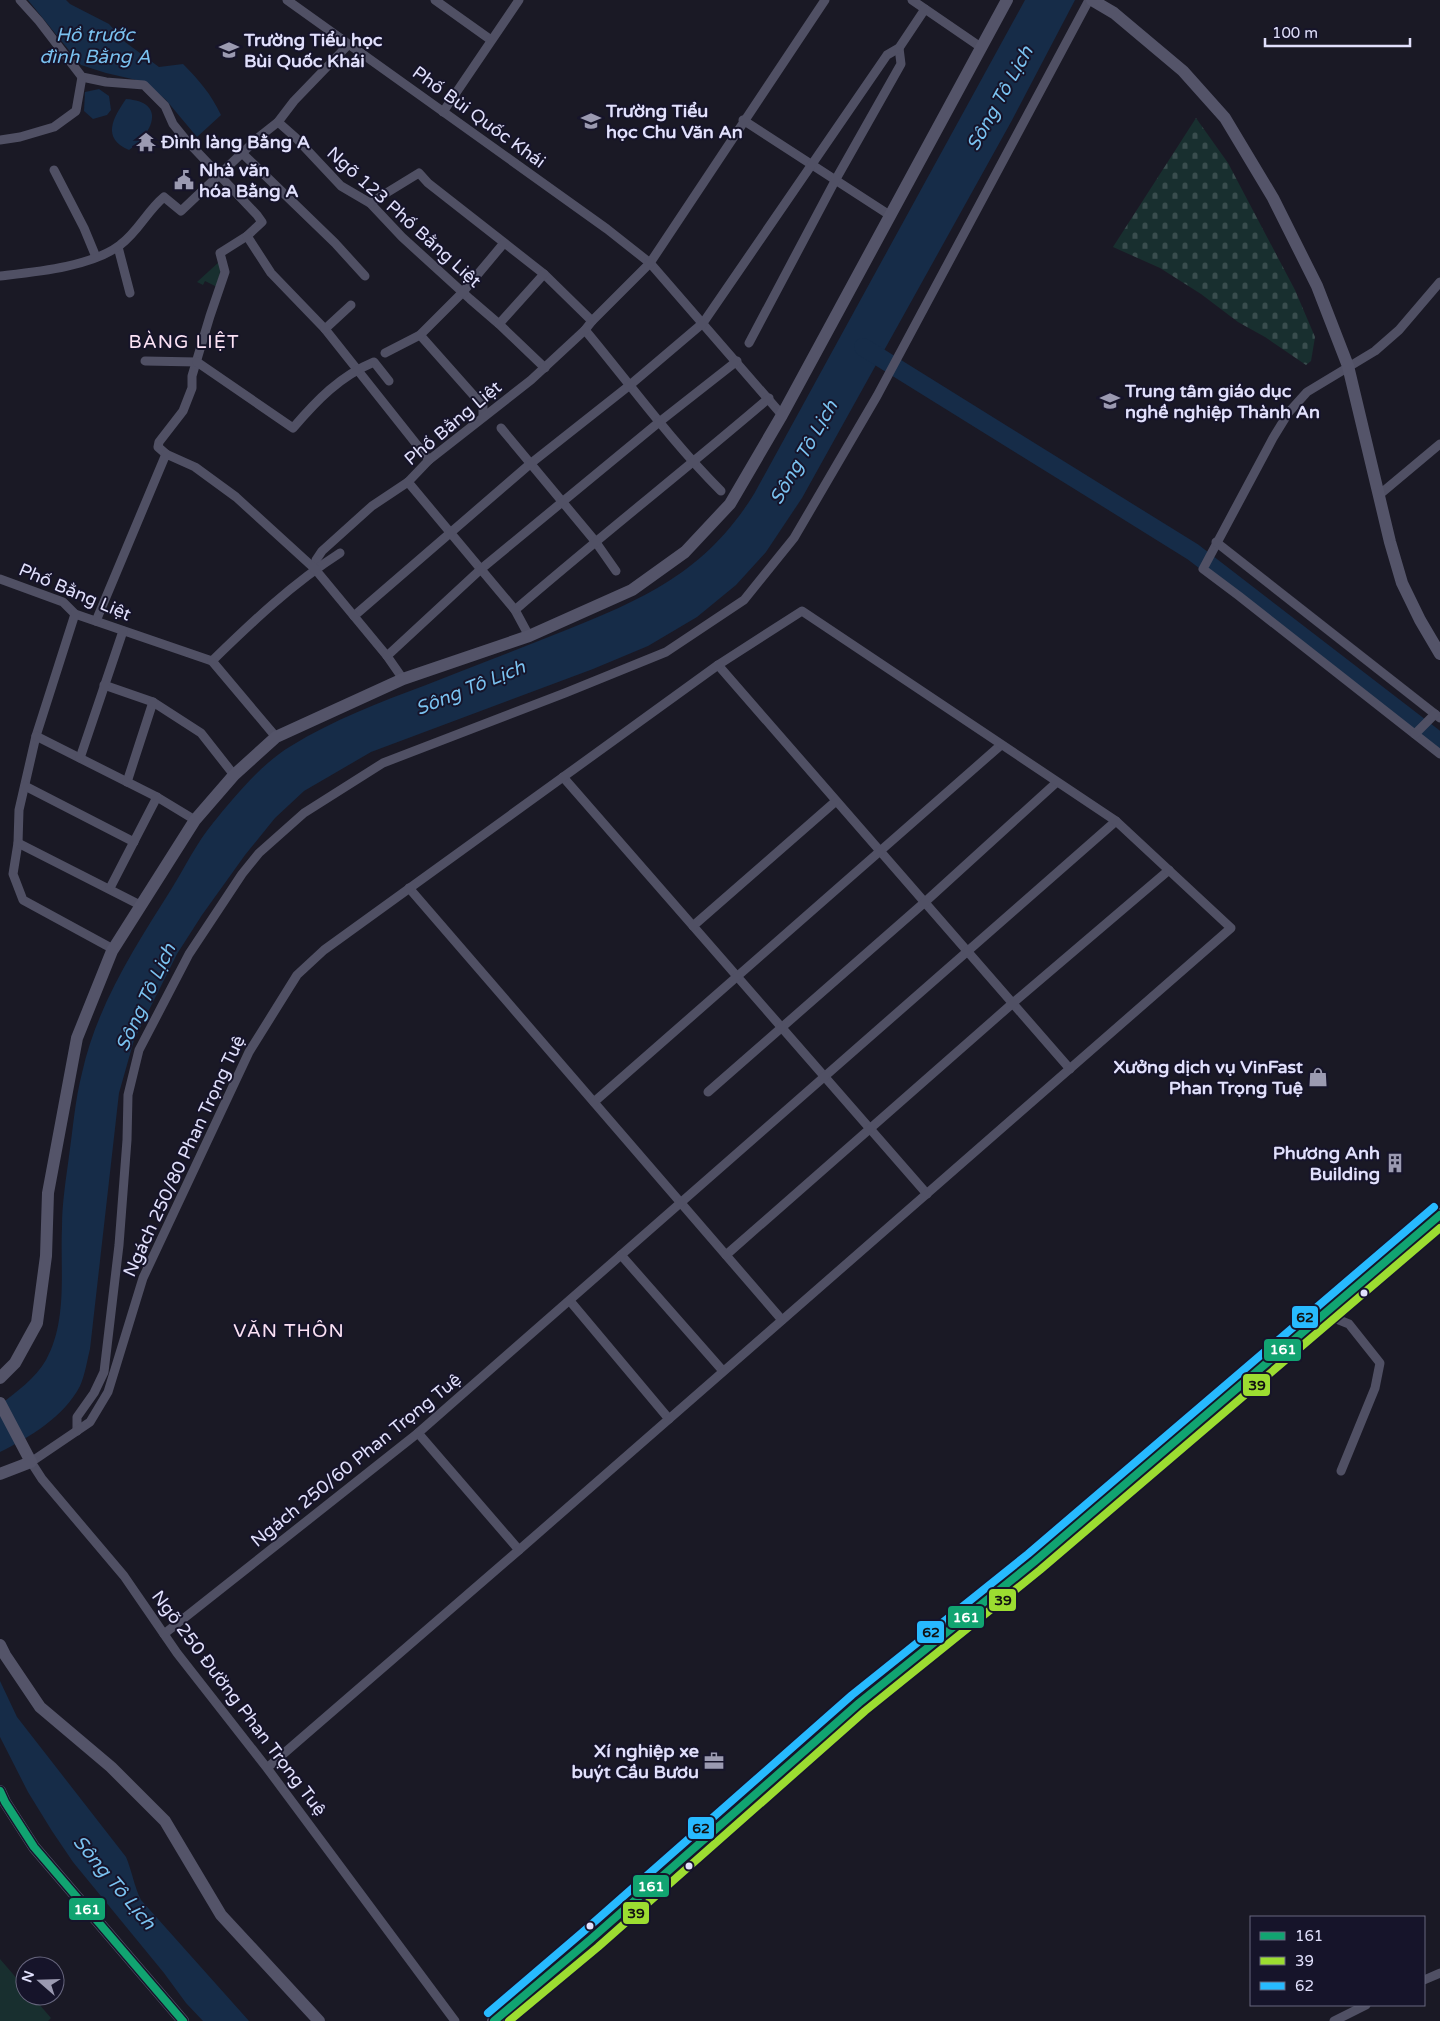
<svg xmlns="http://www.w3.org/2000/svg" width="1440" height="2021" font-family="'Varela Round',sans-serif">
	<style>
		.cemetery { fill: url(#cemetery-stones) }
		.park { fill: #182f2f }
		.water { fill: #162c48 }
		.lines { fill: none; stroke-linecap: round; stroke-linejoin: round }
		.river { stroke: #162c48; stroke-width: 18 }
		.street { stroke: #505064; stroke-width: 9 }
		.secondary { stroke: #545469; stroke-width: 12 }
		.primary { stroke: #575168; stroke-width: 14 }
		.bus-1-casing { stroke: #16142a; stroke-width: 11 }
		.bus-2-casing { stroke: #16142a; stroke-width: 11 }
		.bus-3-casing { stroke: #16142a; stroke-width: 11 }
		.bus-1 { stroke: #11a471; stroke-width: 8 }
		.bus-2 { stroke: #9cdd31; stroke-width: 8 }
		.bus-3 { stroke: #27baff; stroke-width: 8 }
		.bus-dot { fill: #e1e0fc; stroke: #16142a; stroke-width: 2 }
		.labels { text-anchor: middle; stroke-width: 4; stroke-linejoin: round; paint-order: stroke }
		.poi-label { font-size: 18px; font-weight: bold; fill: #e1e0fc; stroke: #16142a; text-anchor: start }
		.street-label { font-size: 18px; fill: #e1e0fc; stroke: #16142a }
		.water-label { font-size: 19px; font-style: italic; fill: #7ac2f0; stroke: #16142a }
		.neighbourhood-label { font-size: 19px; letter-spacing: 1px; fill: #fce2f4; stroke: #16142a }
		.line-badge { stroke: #16142a; stroke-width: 2 }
		.badge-label { font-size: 14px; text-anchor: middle; font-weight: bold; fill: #fff }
		.pale-badge-label { font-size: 14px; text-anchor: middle; font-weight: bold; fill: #111 }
	</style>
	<defs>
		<pattern id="cemetery-stones" width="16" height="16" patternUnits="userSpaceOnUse" patternTransform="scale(1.25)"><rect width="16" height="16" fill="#182f2f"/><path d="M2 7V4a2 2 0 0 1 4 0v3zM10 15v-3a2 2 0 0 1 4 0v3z" fill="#394d4e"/></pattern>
	</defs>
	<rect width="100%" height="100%" fill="#1a1925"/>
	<polygon class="cemetery" points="1196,118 1228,163 1295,290 1315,337 1311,361 1306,365 1265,337 1238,322 1201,294 1160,268 1113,247"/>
	<g class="park">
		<polygon points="220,261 222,262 217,287 205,281 203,285 197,282"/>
		<polygon points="0,1959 25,1988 25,1996 32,1996 51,2018 48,2021 0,2021"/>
	</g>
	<g class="water">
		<path d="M28,0H66L70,4L109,24L125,42L159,67L183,64C199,80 211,94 221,115L197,137L166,100L145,82L106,73L81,65Z"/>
		<path d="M1025,0H1075L1011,122L802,498L766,552L736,585L697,617L648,646L593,669L371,752L304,791L275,818L245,855L202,915L177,954L134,1040L119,1093L90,1349C87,1361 85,1375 80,1386C64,1417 30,1437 0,1452V1405C16,1392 36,1378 46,1360C68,1320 60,1270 62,1227C62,1203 66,1179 69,1156C73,1129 75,1100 82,1073C97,1005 135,947 172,888C185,867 197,842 213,823C234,797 262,763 291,746C333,720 380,702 426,685C466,669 506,654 546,638C634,603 702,578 754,494Z"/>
		<polygon points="99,89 109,96 111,110 107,115 93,119 84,111 85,92"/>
		<path d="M126,99C167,102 153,133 129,150C101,138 113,118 126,99Z"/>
		<path d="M0,1681L17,1717L126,1857C132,1871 134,1886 141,1900L249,2021H203L186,2003L164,1973L73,1862L52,1831L28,1792L0,1737Z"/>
	</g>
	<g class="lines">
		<polyline class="river" points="863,347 1193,552 1440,742"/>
		<g class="street">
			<polyline points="20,0 39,21 82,77 106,82 144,85 165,106 173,124 186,140 257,215 262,222 247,236 220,253 225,272 210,316 192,376 192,388 183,411 159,442 158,447 166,454"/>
			<polyline points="287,0 607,229 650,263 782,415"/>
			<polyline points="435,0 491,40"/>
			<polyline points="912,0 982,48"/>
			<polyline points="443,112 519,0"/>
			<polyline points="743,120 891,216"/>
			<polyline points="278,122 295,137 341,186 370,203 402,237 470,299 499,324 545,368"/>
			<polyline points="0,140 20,137 54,127 76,111 82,77"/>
			<polyline points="242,153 335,243 365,276"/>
			<polyline points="54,170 84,228 96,257"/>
			<polyline points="370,203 419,173 428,183 544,274 592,321"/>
			<polyline points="247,236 271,273 325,329 429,460"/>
			<polyline points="118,247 130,293"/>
			<path d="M0,276C35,272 91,267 120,245C138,232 147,211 164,197L181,211L259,137L278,122L294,101L348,45"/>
			<polyline points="1440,282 1399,330 1375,351 1307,392 1289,412 1273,438 1203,569 1239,596 1440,754"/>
			<polyline points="499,324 544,274"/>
			<polyline points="325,329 351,305"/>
			<path d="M585,330C630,384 671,441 721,491"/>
			<polyline points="420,335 483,406 483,417"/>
			<polyline points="749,343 836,179 901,64 899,48"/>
			<polyline points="385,353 420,335 462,293 504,243"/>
			<polyline points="145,361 197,362"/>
			<path d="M197,362L293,428C317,400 340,376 374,362L389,381"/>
			<polyline points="501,428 595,541 616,571"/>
			<polyline points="408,482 515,610 529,636"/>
			<polyline points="1379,495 1440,444"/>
			<polyline points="1216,542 1440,718"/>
			<polyline points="315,569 316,560 322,551 372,506 408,482 429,460 531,380 585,330 592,321 650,263 825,0"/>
			<path d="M0,579L63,602L75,614L212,661C252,622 293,583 340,553"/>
			<path d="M515,610C598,538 685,470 769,398"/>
			<polyline points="75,614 36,736 19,810 18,843 13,874 23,900 113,949"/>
			<polyline points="354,616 530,464 630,385 703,323 887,55 899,48 925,9"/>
			<polyline points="96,621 166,454 195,467 236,497 315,569 387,656 403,679"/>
			<polyline points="387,656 481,569 658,423 737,361"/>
			<polyline points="212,661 276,737"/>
			<polyline points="718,665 1070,1069"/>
			<polyline points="104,685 153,702 201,733 234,775"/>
			<polyline points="1415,734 1435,714"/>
			<polyline points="36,736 157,797 195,820"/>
			<polyline points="80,758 123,631"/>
			<polyline points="563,777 927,1194"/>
			<polyline points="127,782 153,702"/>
			<polyline points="25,786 134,842"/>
			<polyline points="18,843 140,905"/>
			<polyline points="110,888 157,797"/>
			<polyline points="409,888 782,1320"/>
			<polyline points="693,926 836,801"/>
			<polyline points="708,1092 925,902 1057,782"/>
			<polyline points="594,1102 1001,745"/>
			<polyline points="621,1255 723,1371"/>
			<polyline points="726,1255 1013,1003 1169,870"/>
			<polyline points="570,1301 669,1419"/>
			<polyline points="1324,1314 1349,1324 1380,1363 1375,1388 1341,1471"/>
			<polyline points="77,1431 77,1417 94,1393 104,1372 119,1245 127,1140 128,1095 139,1050 189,954 242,874 259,853 304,813 383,763 565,693 666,652 744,600 794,538 877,396 1089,0"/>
			<polyline points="418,1433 519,1550"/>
			<polyline points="164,1634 418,1433 1116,821"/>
			<polyline points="267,1768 519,1550 1231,928 1116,821 802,611 718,665 324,950 297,975 249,1052 143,1278 108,1392 90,1422 31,1462 42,1479 124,1576 177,1653 267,1768 455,2021"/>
			<polyline points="1424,1980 1440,1973"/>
			<polyline points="1334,2021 1366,2005"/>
		</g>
		<g class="secondary">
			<polyline points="1092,0 1114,13 1183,71 1225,118 1273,198 1317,286 1348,366 1390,542 1402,583 1420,620 1440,654"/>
			<polyline points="0,1378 15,1363 37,1323 46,1256 48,1193 77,1038 112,951 195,820 234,775 276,737 403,679 529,636 632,590 685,552 730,504 782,415 1007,0"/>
			<polyline points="0,1403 31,1462 0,1474"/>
			<polyline points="0,1645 5,1655 40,1707 111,1767 165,1821 221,1915 319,2021"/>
			<polyline points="0,1791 5,1802 34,1847 183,2021"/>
		</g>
		<polyline class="primary" points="494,2021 591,1939 859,1703 1034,1562 1440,1215"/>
		<defs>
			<g id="bus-1">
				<polyline points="0,1791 5,1802 34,1847 183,2021"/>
				<polyline points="494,2021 591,1939 859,1703 1034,1562 1440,1215"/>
			</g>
			<polyline id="bus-2" points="509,2021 598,1947 865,1711 1040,1570 1440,1228"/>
			<polyline id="bus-3" points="488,2013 584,1931 852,1695 1028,1554 1434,1207"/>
		</defs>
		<use href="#bus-1" class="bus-1-casing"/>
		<use href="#bus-2" class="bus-2-casing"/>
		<use href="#bus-3" class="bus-3-casing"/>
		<use href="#bus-1" class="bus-1"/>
		<use href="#bus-2" class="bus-2"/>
		<use href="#bus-3" class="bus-3"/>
	</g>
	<defs>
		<symbol id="school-bare" viewBox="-9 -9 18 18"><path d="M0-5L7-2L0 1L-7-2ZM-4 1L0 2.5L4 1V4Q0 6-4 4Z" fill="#9b9ab1" stroke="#16142a" stroke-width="2.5" paint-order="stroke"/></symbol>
		<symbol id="temple-bare" viewBox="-9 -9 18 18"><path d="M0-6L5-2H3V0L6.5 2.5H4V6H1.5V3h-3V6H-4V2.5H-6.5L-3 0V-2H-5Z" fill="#9b9ab1" stroke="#16142a" stroke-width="2.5" paint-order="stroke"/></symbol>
		<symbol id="civic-bare" viewBox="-9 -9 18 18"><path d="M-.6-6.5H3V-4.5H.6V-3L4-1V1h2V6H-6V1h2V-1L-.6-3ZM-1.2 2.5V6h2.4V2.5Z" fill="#9b9ab1" stroke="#16142a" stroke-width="2.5" paint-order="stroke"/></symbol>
		<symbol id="shop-bare" viewBox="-9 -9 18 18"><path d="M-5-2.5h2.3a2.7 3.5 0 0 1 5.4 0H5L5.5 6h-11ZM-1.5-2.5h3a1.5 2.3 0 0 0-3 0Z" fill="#9b9ab1" stroke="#16142a" stroke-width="2.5" paint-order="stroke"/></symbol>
		<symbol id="building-bare" viewBox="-9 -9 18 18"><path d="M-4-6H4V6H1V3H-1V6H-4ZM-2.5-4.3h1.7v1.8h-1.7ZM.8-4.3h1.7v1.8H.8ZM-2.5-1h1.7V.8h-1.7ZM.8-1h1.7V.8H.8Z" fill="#9b9ab1" stroke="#16142a" stroke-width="2.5" paint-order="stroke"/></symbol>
		<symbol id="office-bare" viewBox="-9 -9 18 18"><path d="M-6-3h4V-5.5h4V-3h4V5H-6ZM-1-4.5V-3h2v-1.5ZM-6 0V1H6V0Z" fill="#9b9ab1" stroke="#16142a" stroke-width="2.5" paint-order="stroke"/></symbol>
	</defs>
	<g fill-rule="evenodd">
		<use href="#school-bare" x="215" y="36" width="28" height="28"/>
		<use href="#school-bare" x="577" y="107" width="28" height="28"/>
		<use href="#temple-bare" x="132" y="128" width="28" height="28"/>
		<use href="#civic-bare" x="170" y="166" width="28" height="28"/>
		<use href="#school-bare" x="1096" y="387" width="28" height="28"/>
		<use href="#shop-bare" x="1304" y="1063" width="28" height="28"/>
		<use href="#building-bare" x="1381" y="1149" width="28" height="28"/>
		<use href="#office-bare" x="700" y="1747" width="28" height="28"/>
	</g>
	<g class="bus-dot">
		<circle cx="1364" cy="1293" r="4.5"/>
		<circle cx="689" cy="1866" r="4.5"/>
		<circle cx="590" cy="1926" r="4.5"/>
	</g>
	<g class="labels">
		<g class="poi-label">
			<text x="244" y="46">Trường Tiểu học<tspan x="244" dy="21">Bùi Quốc Khái</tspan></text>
			<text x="606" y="117">Trường Tiểu<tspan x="606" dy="21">học Chu Văn An</tspan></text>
			<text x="161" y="148">Đình làng Bằng A</text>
			<text x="199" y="176">Nhà văn<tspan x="199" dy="21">hóa Bằng A</tspan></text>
			<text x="1125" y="397">Trung tâm giáo dục<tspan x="1125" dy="21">nghề nghiệp Thành An</tspan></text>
			<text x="1303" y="1073" text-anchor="end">Xưởng dịch vụ VinFast<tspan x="1303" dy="21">Phan Trọng Tuệ</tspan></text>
			<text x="1380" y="1159" text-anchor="end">Phương Anh<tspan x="1380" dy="21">Building</tspan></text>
			<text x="699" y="1757" text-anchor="end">Xí nghiệp xe<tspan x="699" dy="21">buýt Cầu Bươu</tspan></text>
		</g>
		<g class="street-label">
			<text transform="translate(479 117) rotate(36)" y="6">Phố Bùi Quốc Khái</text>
			<text transform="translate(404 217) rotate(42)" y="6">Ngõ 123 Phố Bằng Liệt</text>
			<text transform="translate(453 423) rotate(-40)" y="6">Phố Bằng Liệt</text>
			<text transform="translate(75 592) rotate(23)" y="6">Phố Bằng Liệt</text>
			<text transform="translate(184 1156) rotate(-65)" y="6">Ngách 250/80 Phan Trọng Tuệ</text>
			<text transform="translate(356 1460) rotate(-39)" y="6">Ngách 250/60 Phan Trọng Tuệ</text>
			<text transform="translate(239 1703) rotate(53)" y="6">Ngõ 250 Đường Phan Trọng Tuệ</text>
		</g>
		<g class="water-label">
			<text x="95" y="41">Hồ trước<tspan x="95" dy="22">đình Bằng A</tspan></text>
			<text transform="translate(999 98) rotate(-61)" y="7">Sông Tô Lịch</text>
			<text transform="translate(803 452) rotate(-60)" y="7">Sông Tô Lịch</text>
			<text transform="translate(470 687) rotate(-22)" y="7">Sông Tô Lịch</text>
			<text transform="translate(145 997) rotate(-65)" y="7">Sông Tô Lịch</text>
			<text transform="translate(115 1882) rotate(50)" y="7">Sông Tô Lịch</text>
		</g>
		<g class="neighbourhood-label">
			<text x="184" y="348">BÀNG LIỆT</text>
			<text x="289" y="1337">VĂN THÔN</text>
		</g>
	</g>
	<g class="line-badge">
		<rect x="1291" y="1305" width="28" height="24" rx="5" fill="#27baff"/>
		<rect x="1263" y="1338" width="39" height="24" rx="5" fill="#11a471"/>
		<rect x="1242" y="1373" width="29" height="24" rx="5" fill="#9cdd31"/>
		<rect x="988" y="1588" width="29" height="24" rx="5" fill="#9cdd31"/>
		<rect x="947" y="1605" width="38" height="24" rx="5" fill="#11a471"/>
		<rect x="916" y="1620" width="29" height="24" rx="5" fill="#27baff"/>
		<rect x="687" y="1816" width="28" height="24" rx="5" fill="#27baff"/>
		<rect x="632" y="1874" width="38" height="24" rx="5" fill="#11a471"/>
		<rect x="68" y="1897" width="38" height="24" rx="5" fill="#11a471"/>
		<rect x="622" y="1901" width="28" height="24" rx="5" fill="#9cdd31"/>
	</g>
	<g class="badge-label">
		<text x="1283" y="1354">161</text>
		<text x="966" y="1622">161</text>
		<text x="651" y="1891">161</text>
		<text x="87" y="1914">161</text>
	</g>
	<g class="pale-badge-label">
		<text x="1305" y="1322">62</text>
		<text x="1257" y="1390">39</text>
		<text x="1003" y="1605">39</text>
		<text x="931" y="1637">62</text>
		<text x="701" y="1833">62</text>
		<text x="636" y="1918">39</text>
	</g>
	<rect x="1250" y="1916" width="175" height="90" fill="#16142a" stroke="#67667e"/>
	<rect x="1260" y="1932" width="25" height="8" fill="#11a471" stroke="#67667e"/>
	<text x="1295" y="1941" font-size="15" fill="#e1e0fc">161</text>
	<rect x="1260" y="1957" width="25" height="8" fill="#9cdd31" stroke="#67667e"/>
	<text x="1295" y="1966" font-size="15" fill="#e1e0fc">39</text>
	<rect x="1260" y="1982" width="25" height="8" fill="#27baff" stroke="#67667e"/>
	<text x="1295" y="1991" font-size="15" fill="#e1e0fc">62</text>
	<g transform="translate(40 1981) rotate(290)"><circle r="24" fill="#16142a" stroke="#67667e"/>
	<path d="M0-4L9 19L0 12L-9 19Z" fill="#9b9ab1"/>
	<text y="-8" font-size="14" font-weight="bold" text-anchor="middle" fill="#e1e0fc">N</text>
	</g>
	<path d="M1265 38v8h145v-8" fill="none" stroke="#e1e0fc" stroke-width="2.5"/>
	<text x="1272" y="38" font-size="15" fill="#e1e0fc" stroke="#16142a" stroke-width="4" paint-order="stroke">100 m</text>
</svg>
